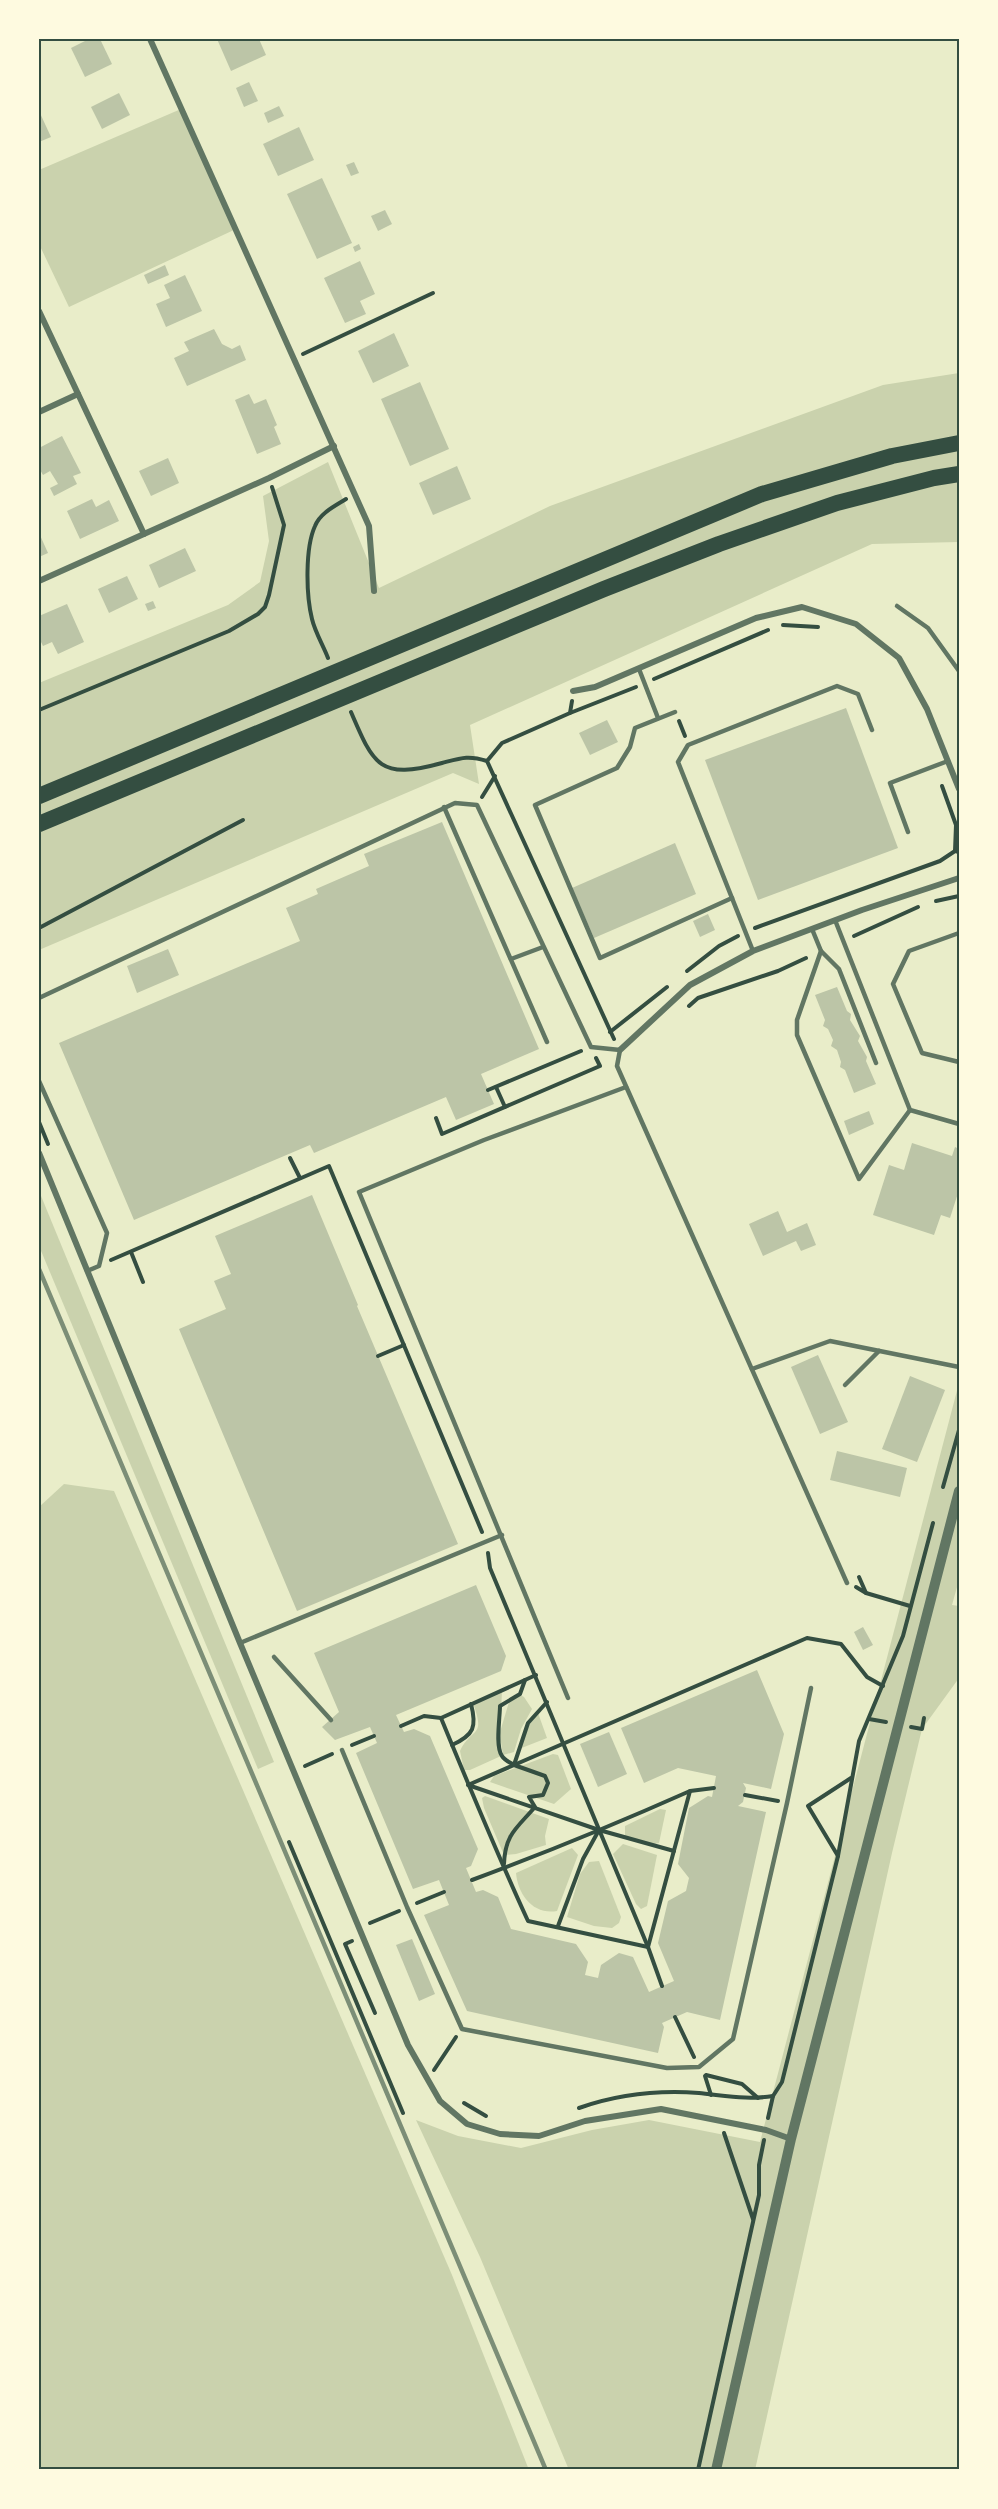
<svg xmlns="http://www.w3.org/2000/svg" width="998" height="2509" font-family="Poppins,sans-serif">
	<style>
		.green { fill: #cad2ad }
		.building { fill: #bcc5a7 }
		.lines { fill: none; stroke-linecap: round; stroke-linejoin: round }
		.path { stroke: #344e41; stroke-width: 4 }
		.service { stroke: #617663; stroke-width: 4.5 }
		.minor { stroke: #617663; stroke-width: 6 }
		.tertiary { stroke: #617663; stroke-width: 10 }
		.trunk { stroke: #344e41; stroke-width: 16 }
		.rail { stroke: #7c8e77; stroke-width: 4.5 }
		.neatline { fill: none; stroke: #344e41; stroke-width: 2 }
	</style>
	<rect width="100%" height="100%" fill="#e9edc9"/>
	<g class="green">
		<polygon points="181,109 236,229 69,307 39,244 39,170"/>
		<polygon points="959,373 959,542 872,544 470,725 479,784 453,773 39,950 39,683 228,605 260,582 269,541 263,496 328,462 379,588 550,506 883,385"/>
		<polygon points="39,1191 274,1762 258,1769 39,1246"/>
		<polygon points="959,1383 959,1580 952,1605 959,1606 959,1678 922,1729 892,1853 755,2470 569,2470 480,2257 416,2120 458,2136 521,2148 592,2130 649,2120 760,2142"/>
		<polygon points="64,1484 114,1491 452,2275 529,2470 39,2470 39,1507"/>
		<path d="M502,1691L500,1732L509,1702L519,1694L524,1697L532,1709L521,1729L514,1752L503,1755L500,1736L501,1756L470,1770H464L460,1751C472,1726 486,1739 473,1703Z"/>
		<polygon points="538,1713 547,1738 519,1749 528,1723"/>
		<polygon points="553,1754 558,1755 571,1789 554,1804 490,1782 494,1776"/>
		<polygon points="485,1796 549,1819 545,1836 546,1845 516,1854 504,1855 484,1808 482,1798"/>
		<polygon points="660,1809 666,1810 659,1843 654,1844 625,1836 625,1826"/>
		<polygon points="623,1844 657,1855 647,1906 641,1909 636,1904 613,1854"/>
		<path d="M572,1848L578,1855L557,1911C533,1915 518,1895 516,1873Z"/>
		<polygon points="599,1861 621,1917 619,1923 612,1928 594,1926 567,1917 580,1874 589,1862"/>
	</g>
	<g class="building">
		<polygon points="89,39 100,39 112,64 85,77 71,48"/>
		<polygon points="217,39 259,39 266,55 231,71"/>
		<polygon points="249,82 258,101 244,107 236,88"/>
		<polygon points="119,93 130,115 102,129 91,107"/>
		<polygon points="279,106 284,116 268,123 264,113"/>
		<polygon points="39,111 51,137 39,142"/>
		<polygon points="299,127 314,160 278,176 263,144"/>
		<polygon points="354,162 359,173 351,176 346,165"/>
		<polygon points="322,178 352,243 317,259 287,194"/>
		<polygon points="385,210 392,224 378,231 371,216"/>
		<polygon points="359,244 361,249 355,252 353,247"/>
		<polygon points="360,261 375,294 360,301 366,314 345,323 324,278"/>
		<polygon points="165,265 169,275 148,284 144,275"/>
		<polygon points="185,275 202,311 166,327 156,304 170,298 164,285"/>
		<polygon points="214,329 222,344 232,349 240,345 246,360 187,386 174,358 189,351 184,342"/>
		<polygon points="394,333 409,366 373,383 358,351"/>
		<polygon points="420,382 449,449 410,466 381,399"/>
		<polygon points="249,394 254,404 266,399 277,425 274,427 281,444 257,454 235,400"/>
		<polygon points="62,436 81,473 73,476 77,484 54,496 50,488 58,484 50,471 43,475 39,468 39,448"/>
		<polygon points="168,458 179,483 151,496 139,471"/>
		<polygon points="457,466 471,499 433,515 419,483"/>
		<polygon points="92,499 96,507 109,500 119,521 80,539 67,511"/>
		<polygon points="39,533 48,553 39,557"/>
		<polygon points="185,548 196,571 159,588 149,565"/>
		<polygon points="127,576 138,599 109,613 98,589"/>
		<polygon points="153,601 156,608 148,611 145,604"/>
		<polygon points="67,604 84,642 58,654 52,642 43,646 39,638 39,616"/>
		<polygon points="846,708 898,848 758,900 705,760"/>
		<polygon points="607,720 618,742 590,755 579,733"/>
		<polygon points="442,822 539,1049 481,1074 494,1104 456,1120 446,1097 314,1153 310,1145 134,1220 59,1043 300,941 286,908 318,894 316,889 369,866 364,854"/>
		<polygon points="675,843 696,894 594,938 572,888"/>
		<polygon points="708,914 715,930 700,937 693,921"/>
		<polygon points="168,949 179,975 137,993 127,966"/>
		<polygon points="837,987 847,1011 851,1014 850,1020 860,1036 858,1041 867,1057 866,1061 876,1084 854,1093 845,1070 840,1067 841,1062 837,1050 831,1046 833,1040 828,1029 823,1026 825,1020 815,995"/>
		<polygon points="869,1111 874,1124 849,1135 844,1121"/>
		<polygon points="912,1143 952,1156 955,1147 959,1149 959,1190 950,1218 941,1215 934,1235 873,1215 889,1165 904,1170"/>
		<polygon points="312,1195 358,1305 357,1306 458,1544 297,1611 179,1329 226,1309 214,1281 231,1274 215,1236"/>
		<polygon points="778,1211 787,1232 807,1223 816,1245 801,1251 796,1241 763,1256 749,1224"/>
		<polygon points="818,1355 848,1422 820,1434 791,1367"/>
		<polygon points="910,1376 945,1390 917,1462 882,1449"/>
		<polygon points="837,1451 907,1468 900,1497 830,1480"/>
		<polygon points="476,1585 506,1656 501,1671 396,1715 404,1732 414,1729 430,1736 478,1849 471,1866 466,1868 476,1892 483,1890 498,1897 511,1929 576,1944 588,1962 585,1975 598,1978 601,1965 619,1953 633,1957 649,1992 674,1981 658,1943 668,1901 686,1891 689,1878 678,1864 689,1808 708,1796 712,1797 716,1776 678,1768 644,1783 621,1728 757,1670 784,1734 771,1789 743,1783 746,1788 743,1802 738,1806 766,1812 720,2020 687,2012 662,2023 664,2027 658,2053 467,2011 424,1915 449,1905 439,1880 413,1889 356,1753 377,1743 370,1727 335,1740 322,1727 339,1712 314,1653"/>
		<polygon points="863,1627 873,1645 863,1650 854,1632"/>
		<polygon points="609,1732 627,1774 598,1787 580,1744"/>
		<polygon points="412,1939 435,1994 419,2001 396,1945"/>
	</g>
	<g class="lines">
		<g class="path">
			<polyline points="303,354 433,293"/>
			<polyline points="783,625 818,627"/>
			<path d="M328,658C323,645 315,632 312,619C306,595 305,548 315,526C320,513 335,506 346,499"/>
			<polyline points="654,679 768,630"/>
			<polyline points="39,710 229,631 258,614 265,607 269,595 284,525 272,487"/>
			<path d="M351,712C374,766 380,780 442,763C461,758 468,755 487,761L614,1039"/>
			<polyline points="570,713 636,687"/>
			<polyline points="679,721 685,736"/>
			<polyline points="487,761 502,743 570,713 572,701"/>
			<polyline points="942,786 956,825 955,851"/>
			<polyline points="482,797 495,776"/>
			<polyline points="936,901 959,896"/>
			<polyline points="39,928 243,820"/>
			<polyline points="755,928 940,861 955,851 959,852"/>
			<polyline points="854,936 918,907"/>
			<polyline points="687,971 719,946 738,936"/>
			<polyline points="689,1006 698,998 778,971 806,958"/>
			<polyline points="610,1032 667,987"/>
			<polyline points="496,1087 505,1107"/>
			<polyline points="488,1090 581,1051"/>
			<polyline points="436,1118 442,1134 600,1066 596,1058"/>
			<polyline points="39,1122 48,1144"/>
			<polyline points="290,1158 300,1178"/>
			<polyline points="131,1252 143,1282"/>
			<polyline points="111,1260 329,1166 482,1532"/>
			<polyline points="378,1356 404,1345"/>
			<polyline points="943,1487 959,1430"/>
			<polyline points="488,1553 490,1568 648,1947 662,1986"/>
			<polyline points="859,1577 866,1593"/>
			<polyline points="856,1587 866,1593 910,1606"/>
			<polyline points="869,1719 886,1722"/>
			<polyline points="401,1726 424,1716 441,1718"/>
			<polyline points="911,1727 922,1729 924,1718"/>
			<polyline points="352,1745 374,1736"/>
			<path d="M452,1745C474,1735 477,1727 471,1704"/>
			<path d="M514,1765C511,1763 504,1760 502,1756C495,1747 500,1717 500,1706L520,1694L525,1680"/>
			<polyline points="305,1766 332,1754"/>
			<polyline points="690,1791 714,1788"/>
			<polyline points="745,1795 778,1801"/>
			<polyline points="289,1842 403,2113"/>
			<polyline points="674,1851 599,1830 468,1785 807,1638 841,1644 867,1677 883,1686"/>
			<polyline points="838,1856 808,1806 851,1778"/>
			<path d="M504,1864C505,1834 517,1828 535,1807L529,1797L543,1795L548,1783L545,1776L514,1765L528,1723L547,1702"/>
			<path d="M472,1880C545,1853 618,1823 690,1791L648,1947L528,1921C497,1854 469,1786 441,1718L536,1675"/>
			<polyline points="417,1903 444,1892"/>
			<polyline points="370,1923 399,1911"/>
			<polyline points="558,1926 583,1859 599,1830"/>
			<polyline points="352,1941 345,1944 375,2013"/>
			<polyline points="675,2017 694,2057"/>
			<polyline points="434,2070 456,2037"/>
			<polyline points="706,2075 742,2084 758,2098"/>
			<polyline points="705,2076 711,2095"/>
			<polyline points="464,2103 486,2116"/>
			<path d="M579,2108C616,2095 659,2090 699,2093C723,2096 749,2100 773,2096"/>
			<polyline points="768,2118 773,2096 782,2082 838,1856 859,1741 903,1636 933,1523"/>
			<polyline points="724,2133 753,2219"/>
			<polyline points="698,2470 759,2195 759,2165 764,2140"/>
		</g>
		<g class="service">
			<polyline points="897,606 928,628 959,671"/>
			<polyline points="639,669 658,718"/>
			<polyline points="675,712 635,728 630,747 617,768 535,805 600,958 732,898"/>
			<polyline points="444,807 547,1042"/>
			<polyline points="908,832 890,783 948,761"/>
			<polyline points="835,920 910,1110 959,1124"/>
			<polyline points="812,929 821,951 797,1020 797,1035 859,1179 910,1110"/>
			<polyline points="959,933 909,951 893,984 922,1053 959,1062"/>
			<polyline points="753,951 678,762 688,745 837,686 858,694 872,730"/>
			<polyline points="821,951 839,969 876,1063"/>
			<polyline points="511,959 543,947"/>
			<polyline points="39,998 455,803 477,805 591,1047 620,1050 617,1066 847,1583"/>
			<polyline points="39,1081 107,1233 99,1266 87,1271"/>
			<polyline points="752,1369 830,1341 959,1367"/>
			<polyline points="845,1385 879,1351"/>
			<polyline points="240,1643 502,1535"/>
			<polyline points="274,1657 331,1720"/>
			<polyline points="568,1698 359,1192 484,1140 626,1087"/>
			<polyline points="342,1750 407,1907 462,2029 667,2068 699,2067 733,2039 787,1803 811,1688"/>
		</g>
		<g class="minor">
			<polyline points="150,39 369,526 374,591"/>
			<polyline points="39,311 144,534"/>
			<polyline points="39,412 78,394"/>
			<polyline points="39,581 269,478 334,446"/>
			<polyline points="573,691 595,687 756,618 802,607 856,624 899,658 927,709 959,789"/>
			<polyline points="620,1050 690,985 753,951 862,910 959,878"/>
			<polyline points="39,1153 240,1643 408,2045 440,2101 467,2124 500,2134 539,2136 585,2121 661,2109 766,2130 791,2139"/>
		</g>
		<polyline class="tertiary" points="716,2470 791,2139 959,1491"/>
		<g class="trunk">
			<polyline points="39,796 762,494 892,456 959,443"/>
			<polyline points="39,824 604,589 719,544 837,503 934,478 959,474"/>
		</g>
		<polyline class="rail" points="39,1269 546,2470"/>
	</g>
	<rect width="998" height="2509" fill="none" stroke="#fefae0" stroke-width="81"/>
	<rect x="40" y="40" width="918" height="2428" class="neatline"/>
</svg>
